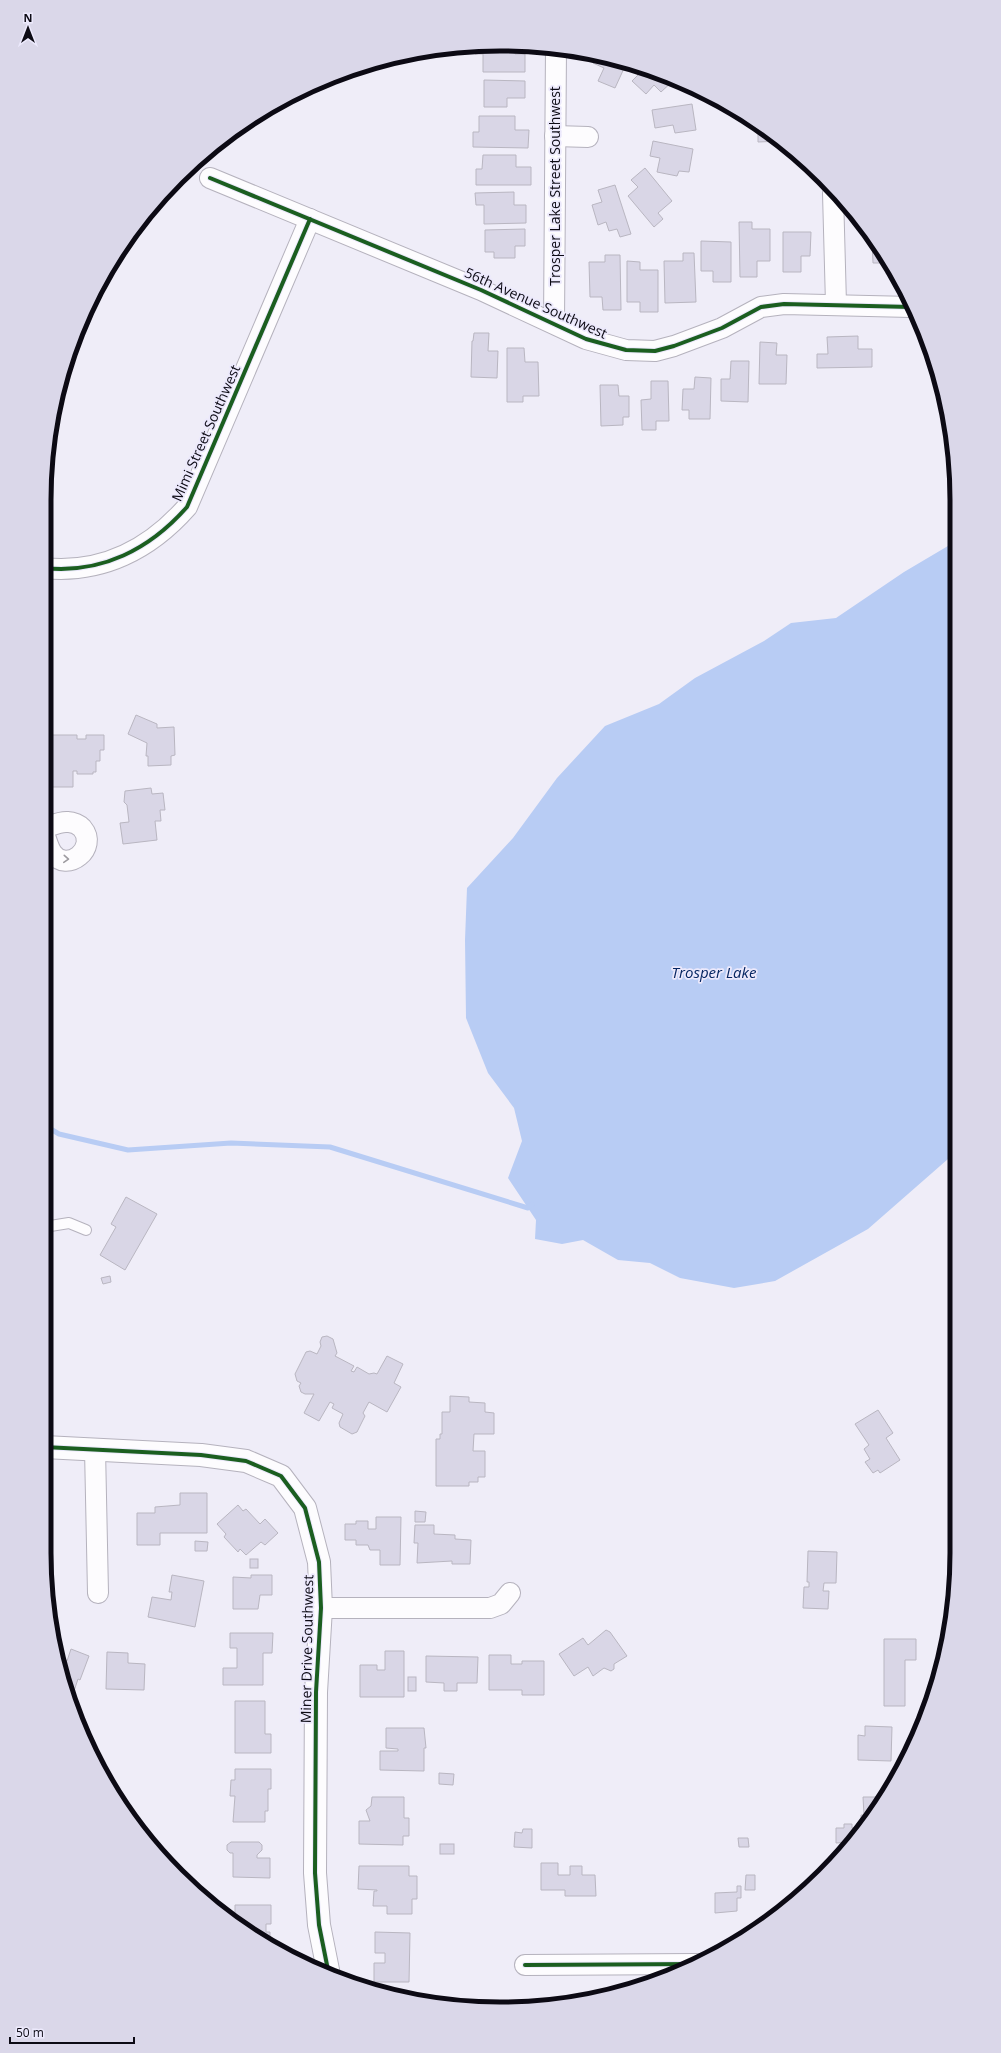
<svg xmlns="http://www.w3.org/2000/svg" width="1001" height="2053" font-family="'Open Sans',sans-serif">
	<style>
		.water { fill: #b8ccf4 }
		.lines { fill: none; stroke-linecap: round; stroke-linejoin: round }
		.stream { stroke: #b8ccf4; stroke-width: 5 }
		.building { fill: #d9d6e6; stroke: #b9b6c1 }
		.service-casing { stroke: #b5b2bd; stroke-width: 12 }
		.minor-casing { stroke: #b5b2bd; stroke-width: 22 }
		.tertiary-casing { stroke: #b5b2bd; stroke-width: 24 }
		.service { stroke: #fdfcfe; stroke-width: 10 }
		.minor { stroke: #fdfcfe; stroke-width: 20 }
		.tertiary { stroke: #fdfcfe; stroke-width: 22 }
		.cycleway-casing { stroke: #ece9fc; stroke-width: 6 }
		.cycleway { stroke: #1b5e20; stroke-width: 4 }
		.oneway { stroke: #9d9ba0 }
		.labels { text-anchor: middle; stroke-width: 3.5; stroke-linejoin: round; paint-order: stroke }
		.street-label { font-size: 14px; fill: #0c0a14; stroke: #ece9fc }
		.water-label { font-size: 15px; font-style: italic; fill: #062662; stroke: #ece9fc }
		.rim { fill: none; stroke: #0c0a14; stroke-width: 5 }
	</style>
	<rect width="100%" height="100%" fill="#efedf8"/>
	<polygon class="water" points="953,543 956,1152 868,1229 775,1281 734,1288 680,1278 650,1263 618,1260 583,1240 562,1244 535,1239 536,1220 508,1178 522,1141 514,1108 488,1073 466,1018 465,940 467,888 513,838 557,778 605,726 659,704 695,678 764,641 791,623 836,618 904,572"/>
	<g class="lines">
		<polyline class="stream" points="44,1125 59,1134 128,1150 231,1143 330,1147 528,1208 532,1204"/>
	</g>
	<g class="building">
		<polygon points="501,44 515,45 515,54 525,54 525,72 483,72 483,54 475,54 475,47"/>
		<polygon points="596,55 626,64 615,88 598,81 604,68 593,63"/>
		<polygon points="644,69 675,79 661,92 654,85 646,94 632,81"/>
		<polygon points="484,80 525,81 525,98 507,98 507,107 484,107"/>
		<polygon points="692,104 696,130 675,133 673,125 655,128 652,110"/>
		<polygon points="479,116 515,116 515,130 529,130 528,148 473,147 473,132 479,132"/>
		<polygon points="758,127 779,138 782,141 758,142"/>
		<polygon points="653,141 693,149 689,172 679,171 677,176 657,172 660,158 650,156"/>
		<polygon points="483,155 516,155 516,167 531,167 531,185 476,185 476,169 482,169"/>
		<polygon points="645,168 672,201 658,213 663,219 654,227 628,196 638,187 631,180"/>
		<polygon points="615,185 631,234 620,237 617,229 609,231 606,222 598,225 592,205 602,202 598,190"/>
		<polygon points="514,192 514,205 526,205 526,223 484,224 484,205 476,205 475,193"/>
		<polygon points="739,222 752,222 752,229 770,229 770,261 757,261 757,277 740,277"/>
		<polygon points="525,229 525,246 515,246 515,258 494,258 494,252 485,252 485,230"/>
		<polygon points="783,232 811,232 810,256 801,256 801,272 783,272"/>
		<polygon points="872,240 893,274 886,274 886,263 873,263"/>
		<polygon points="701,241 731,242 731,282 713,282 713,271 701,271"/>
		<polygon points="683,253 694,253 696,302 665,303 664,261 683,261"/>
		<polygon points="605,255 620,255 621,310 603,310 602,297 590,297 589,262 605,262"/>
		<polygon points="627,261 640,262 640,270 658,270 658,312 640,312 640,302 627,302"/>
		<polygon points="474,333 489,333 488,351 498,351 497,378 471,377 472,341 473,341"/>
		<polygon points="858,336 858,349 872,349 872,367 817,368 817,354 828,354 827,337"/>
		<polygon points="760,342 777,343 776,355 787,355 786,384 759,384"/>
		<polygon points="507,348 524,348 525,362 538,362 539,396 523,396 523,402 507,402"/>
		<polygon points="731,361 749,361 748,402 721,401 721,379 730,379"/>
		<polygon points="695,377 711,378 710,419 689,419 689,410 682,410 683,389 694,389"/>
		<polygon points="651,381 668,381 669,421 656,421 656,430 642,430 641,400 651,399"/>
		<polygon points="600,385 618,385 619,396 629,396 629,417 623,417 623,425 601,426"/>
		<polygon points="136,715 157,724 157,728 174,727 175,755 171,756 171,765 148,766 148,756 146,756 147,743 128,734"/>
		<polygon points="50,735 77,735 77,739 86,739 86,735 104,735 104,750 100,750 100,761 96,761 96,772 93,772 93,774 77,774 77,771 73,771 73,787 51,787"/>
		<polygon points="151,788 152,794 163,793 165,810 160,810 161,821 155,821 157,840 123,844 120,823 129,822 127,805 124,802 125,791"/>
		<polygon points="126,1197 157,1214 125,1270 100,1255 116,1227 111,1224"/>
		<polygon points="110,1276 111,1282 103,1284 101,1278"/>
		<polygon points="327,1336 333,1339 337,1353 335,1356 354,1366 351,1371 354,1372 357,1367 369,1374 374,1373 377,1374 387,1356 403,1364 394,1383 401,1387 387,1412 369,1402 363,1413 365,1416 357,1432 352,1434 340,1427 339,1423 343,1414 332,1408 334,1404 330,1402 319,1421 304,1413 314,1394 305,1394 301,1392 299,1386 301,1383 297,1381 295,1374 306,1352 310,1351 317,1354 321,1346 320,1342 322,1337"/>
		<polygon points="450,1396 469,1397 469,1402 485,1403 485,1412 494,1413 494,1434 474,1434 473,1451 485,1451 485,1477 478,1477 478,1482 469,1482 469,1486 436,1486 436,1439 440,1439 440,1434 442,1434 442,1412 450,1412"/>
		<polygon points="878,1410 893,1433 886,1438 900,1460 880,1473 878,1470 873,1473 865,1462 870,1459 864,1449 869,1445 855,1424"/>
		<polygon points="180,1493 207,1493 207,1533 160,1533 160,1545 137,1545 137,1513 155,1513 155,1507 180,1505"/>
		<polygon points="44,1498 46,1498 47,1543 44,1543"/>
		<polygon points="238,1505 243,1511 246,1509 260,1524 265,1519 278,1533 265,1545 261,1542 246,1555 240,1549 238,1552 224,1537 226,1534 217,1524"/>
		<polygon points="415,1511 426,1512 425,1522 415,1522"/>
		<polygon points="376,1517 401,1517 400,1565 380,1565 380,1550 370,1550 368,1545 356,1545 356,1540 345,1540 345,1524 356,1524 356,1521 368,1521 368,1529 376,1529"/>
		<polygon points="415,1525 434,1525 434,1534 455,1535 455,1539 471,1540 470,1564 452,1564 452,1561 417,1563 418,1543 414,1543"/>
		<polygon points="195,1541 208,1542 207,1551 195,1551"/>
		<polygon points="808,1551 837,1552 836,1583 824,1583 823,1591 829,1591 828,1609 803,1608 804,1587 809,1587 809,1582 807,1582"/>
		<rect x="250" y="1559" width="8" height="9"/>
		<polygon points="172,1575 204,1581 195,1627 148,1617 152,1597 171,1600 172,1592 169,1592"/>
		<polygon points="251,1575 272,1575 272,1595 260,1595 258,1609 233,1609 233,1577 251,1578"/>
		<polygon points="606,1630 610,1632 627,1656 614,1664 614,1669 611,1671 604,1668 593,1676 588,1667 574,1676 559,1654 583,1638 588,1645"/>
		<polygon points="230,1633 273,1633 272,1653 263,1653 263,1685 223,1685 223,1668 237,1668 237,1648 230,1648"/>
		<polygon points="884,1639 916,1639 916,1660 905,1660 905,1706 884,1706"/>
		<polygon points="71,1649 89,1656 80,1680 78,1679 74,1691 65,1688 57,1657 67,1661"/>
		<polygon points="385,1651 404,1651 404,1697 360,1697 360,1665 377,1665 377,1670 385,1670"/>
		<polygon points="107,1652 128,1653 128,1663 145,1664 144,1690 106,1689"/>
		<polygon points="489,1655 511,1655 511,1664 522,1664 522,1661 544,1661 544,1695 522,1695 522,1690 489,1690"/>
		<polygon points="426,1656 478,1657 477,1683 457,1683 457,1691 444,1691 444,1683 426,1682"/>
		<rect x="408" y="1677" width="8" height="14"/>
		<polygon points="235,1701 265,1701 265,1734 271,1734 271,1753 235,1753"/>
		<polygon points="865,1726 892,1727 891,1761 858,1760 858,1735 865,1736"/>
		<polygon points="386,1728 424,1728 426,1748 424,1748 424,1771 380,1770 380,1751 398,1751 398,1749 386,1748"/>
		<polygon points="235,1769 271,1769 271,1789 268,1789 268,1811 265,1811 265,1822 233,1822 235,1796 230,1796 231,1780 235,1780"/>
		<polygon points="439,1773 454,1774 453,1785 439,1784"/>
		<polygon points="372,1797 404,1797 404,1818 409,1818 409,1836 403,1836 403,1845 359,1844 359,1821 370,1821 366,1810 371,1806"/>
		<polygon points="863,1797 885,1797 852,1842 836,1843 836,1828 844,1828 844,1824 852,1824 852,1828 857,1828 857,1823 861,1823 861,1815 864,1815"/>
		<polygon points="523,1829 532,1829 532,1848 514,1847 515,1832 522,1833"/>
		<polygon points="738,1838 748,1838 749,1847 739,1847"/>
		<polygon points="231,1842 259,1842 262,1845 262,1850 257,1855 257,1858 270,1858 270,1878 233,1877 233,1853 230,1853 227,1850 227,1845"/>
		<rect x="440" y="1844" width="14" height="10"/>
		<polygon points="541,1863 558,1863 558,1875 570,1875 570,1866 582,1866 582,1875 595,1875 596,1896 565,1896 565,1890 541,1890"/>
		<polygon points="359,1866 409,1866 409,1876 417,1876 417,1899 412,1899 412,1914 387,1914 387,1906 373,1906 374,1891 377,1891 377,1890 358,1889"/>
		<polygon points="746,1875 755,1875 755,1890 745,1890"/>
		<polygon points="737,1886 741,1886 741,1898 737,1898 737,1911 715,1913 715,1893 737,1892"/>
		<polygon points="235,1905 271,1905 271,1924 266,1924 266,1932 270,1932 270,1944 247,1932 235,1923"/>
		<polygon points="375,1932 410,1933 409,1982 374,1982 374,1963 385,1963 385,1953 375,1953"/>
		<polygon points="406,1999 425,1999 425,2002 411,2000"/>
	</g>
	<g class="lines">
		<defs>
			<polyline id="service" points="44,1227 69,1223 86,1230"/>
			<g id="minor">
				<polyline points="555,136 588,137"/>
				<polyline points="210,178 481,290 586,339 626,350 655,351 674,346 722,328 761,307 784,304 911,307"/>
				<polyline points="833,193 836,304"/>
				<polyline points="554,323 556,49"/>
				<path d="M44,568C102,574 150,549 187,507L310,219"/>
				<path d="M44,832C46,839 48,847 52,853C67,874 99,848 82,828C79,825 73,822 68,822C60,821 51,826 44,828"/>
				<polyline points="95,1449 98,1593"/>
				<polyline points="321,1608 490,1608 501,1604 510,1593"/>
				<polyline points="525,1965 697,1964"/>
			</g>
			<polyline id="tertiary" points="44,1447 201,1455 246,1461 281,1476 305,1508 319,1562 321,1608 316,1692 315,1873 319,1925 329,1975"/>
		</defs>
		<use href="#service" class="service-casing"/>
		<use href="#minor" class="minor-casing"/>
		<use href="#tertiary" class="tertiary-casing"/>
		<use href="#service" class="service"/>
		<use href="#minor" class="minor"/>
		<use href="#tertiary" class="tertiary"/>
		<defs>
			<g id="cycleway">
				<polyline points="210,178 481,290 586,339 626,350 655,351 674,346 722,328 761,307 784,304 911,307"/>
				<path d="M44,568C102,574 150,549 187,507L310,219"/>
				<polyline points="44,1447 201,1455 246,1461 281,1476 305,1508 319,1562 321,1608 316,1692 315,1873 319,1925 329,1975"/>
				<polyline points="525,1965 697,1964"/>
			</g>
		</defs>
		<use href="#cycleway" class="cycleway-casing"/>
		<use href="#cycleway" class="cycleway"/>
	</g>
	<defs><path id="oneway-chevron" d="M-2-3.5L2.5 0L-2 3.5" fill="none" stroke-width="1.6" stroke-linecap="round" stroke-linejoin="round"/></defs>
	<use class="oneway" href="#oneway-chevron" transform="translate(66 859) rotate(4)"/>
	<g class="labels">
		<g class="street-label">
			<text transform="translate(555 186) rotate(-90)" y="5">Trosper Lake Street Southwest</text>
			<text transform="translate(536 303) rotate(24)" y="5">56th Avenue Southwest</text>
			<text transform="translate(206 433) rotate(-66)" y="5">Mimi Street Southwest</text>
			<text transform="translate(307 1649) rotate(-89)" y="5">Miner Drive Southwest</text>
		</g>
		<g class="water-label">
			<text x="714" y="978">Trosper Lake</text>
		</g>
	</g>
	<path d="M0 0H1001V2053H0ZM500 51H501A449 449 0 0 1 950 500V1553A449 449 0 0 1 501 2002H500A449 449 0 0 1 51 1553V500A449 449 0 0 1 500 51Z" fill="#dad7e9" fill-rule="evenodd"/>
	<path class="rim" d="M500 51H501A449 449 0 0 1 950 500V1553A449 449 0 0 1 501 2002H500A449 449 0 0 1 51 1553V500A449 449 0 0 1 500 51Z"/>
	<g transform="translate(28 28)" stroke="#ece9fc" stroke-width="3" paint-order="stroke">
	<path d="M0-3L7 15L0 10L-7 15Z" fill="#0c0a14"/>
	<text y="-6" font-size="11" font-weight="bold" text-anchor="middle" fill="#0c0a14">N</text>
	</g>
	<path d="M10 2037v6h124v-6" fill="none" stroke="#0c0a14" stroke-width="2"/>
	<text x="16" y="2037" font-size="12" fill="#0c0a14" stroke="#ece9fc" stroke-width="3" paint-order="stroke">50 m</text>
</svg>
